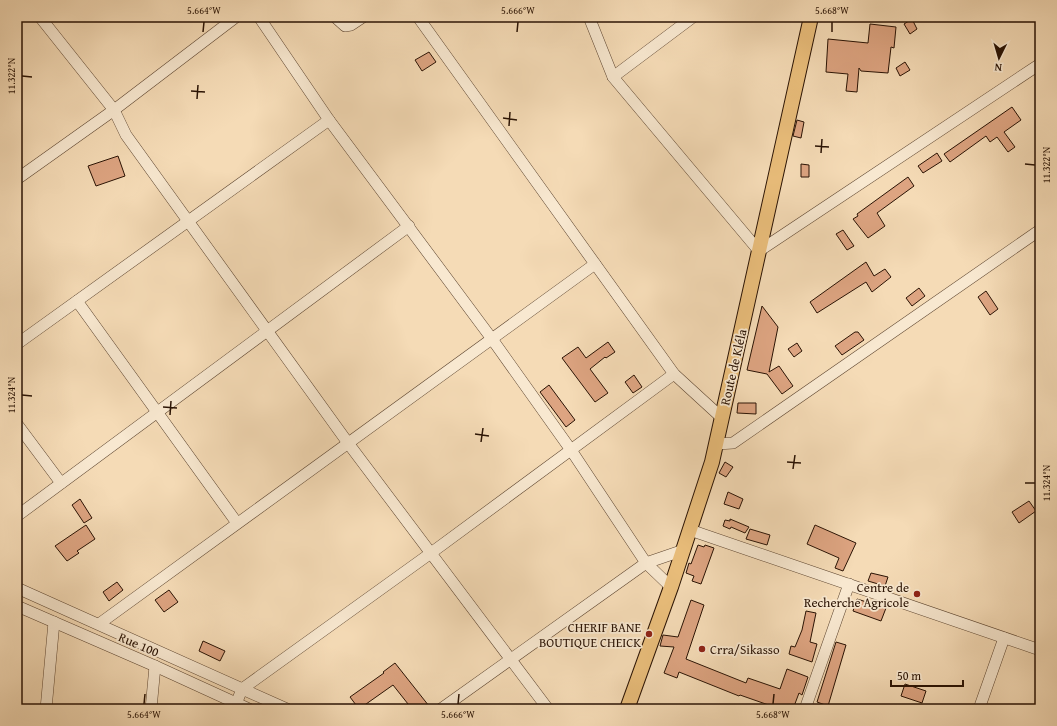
<svg xmlns="http://www.w3.org/2000/svg" width="1057" height="726" font-family="'Gentium Book Plus',serif">
	<style>
		.building { fill: #dda481; stroke: #2a1304 }
		.lines { fill: none; stroke-linecap: round; stroke-linejoin: round }
		.minor-casing { stroke: #5d4530; stroke-width: 12 }
		.major-casing { stroke: #2a1304; stroke-width: 16 }
		.minor { stroke: #f8e8d0; stroke-width: 11 }
		.major { stroke: #eabe7b; stroke-width: 14 }
		.ticks { fill: none; stroke: #2a1304; stroke-width: 1.5 }
		.poi-dot { fill: #8f2418; stroke: #f8e8d0; stroke-width: 1.5 }
		.labels { text-anchor: middle; stroke-width: 3.5; stroke-linejoin: round; paint-order: stroke }
		.street-label { font-size: 13px; fill: #2a1304; stroke: #f8e8d0 }
		.poi-label { font-size: 13px; fill: #2a1304; stroke: #f8e8d0; text-anchor: end }
		.neatline { fill: none; stroke: #2a1304; stroke-width: 1.5 }
		.ticks-label { font-size: 10px; text-anchor: middle; fill: #2a1304 }
	</style>
	<rect width="100%" height="100%" fill="#f5dbb6"/>
	<filter id="stains"><feTurbulence type="fractalNoise" baseFrequency=".005" numOctaves="4"/><feColorMatrix values="0 0 0 0 .2 0 0 0 0 .09 0 0 0 0 .02 0 0 0 .5 -.17"/></filter>
	<radialGradient id="worn" r=".72"><stop offset=".6" stop-color="#630" stop-opacity="0"/><stop offset="1" stop-color="#630" stop-opacity=".3"/></radialGradient>
	<g class="building">
		<polygon points="912,19 917,29 910,34 904,24"/>
		<polygon points="870,24 896,27 894,48 891,47 888,73 861,71 859,68 857,92 846,91 848,74 826,72 828,39 868,43"/>
		<polygon points="429,52 436,62 422,71 415,60"/>
		<polygon points="905,62 910,70 900,76 896,68"/>
		<polygon points="1012,107 1021,120 1004,132 1015,147 1008,152 997,137 990,142 986,136 950,162 944,154"/>
		<polygon points="797,120 804,122 801,138 793,136"/>
		<polygon points="937,153 942,161 923,173 918,166"/>
		<polygon points="118,156 125,176 96,186 88,166"/>
		<polygon points="801,164 809,165 809,177 801,177"/>
		<polygon points="908,177 914,186 877,213 885,226 868,238 853,219 858,216 857,214"/>
		<polygon points="843,230 854,246 847,250 836,234"/>
		<polygon points="866,262 874,276 885,269 891,277 872,292 866,282 817,313 810,302"/>
		<polygon points="919,288 925,296 912,306 906,298"/>
		<polygon points="986,291 998,309 990,315 978,297"/>
		<polygon points="762,306 778,327 769,372 779,366 793,386 782,394 767,374 747,370"/>
		<polygon points="855,332 858,332 864,340 842,355 835,346"/>
		<polygon points="608,342 615,352 606,358 605,357 590,369 608,393 595,402 562,358 578,347 586,358"/>
		<polygon points="797,343 802,351 794,357 788,349"/>
		<polygon points="634,375 642,387 633,393 625,382"/>
		<polygon points="549,385 575,420 566,427 540,392"/>
		<polygon points="738,403 756,403 756,414 737,413"/>
		<polygon points="725,462 733,467 726,477 719,473"/>
		<polygon points="728,492 743,499 739,509 724,504"/>
		<polygon points="80,499 92,518 84,523 72,505"/>
		<polygon points="1029,501 1036,511 1019,523 1012,512"/>
		<polygon points="730,519 749,527 745,533 731,527 730,529 723,526 725,520 730,521"/>
		<polygon points="86,525 95,539 77,551 79,553 67,561 55,546"/>
		<polygon points="815,525 856,543 843,571 835,568 839,558 807,544"/>
		<polygon points="750,529 770,535 767,545 746,539"/>
		<polygon points="698,545 704,547 705,545 714,548 701,584 692,581 694,576 686,573 689,563 691,564"/>
		<polygon points="871,573 888,577 885,586 868,581"/>
		<polygon points="117,582 123,590 109,601 103,592"/>
		<polygon points="169,590 178,602 164,612 155,600"/>
		<polygon points="857,599 886,608 881,621 853,611"/>
		<polygon points="691,600 704,605 686,659 746,683 748,678 780,689 787,669 808,677 802,695 799,693 793,709 780,709 740,695 739,696 679,672 677,678 664,673 674,647 660,646 663,635 678,637"/>
		<polygon points="806,611 816,613 810,642 817,644 812,662 789,654 791,646 795,647 802,630"/>
		<polygon points="203,641 225,651 220,661 199,651"/>
		<polygon points="836,642 846,645 828,706 817,702"/>
		<polygon points="395,663 429,706 425,709 412,709 393,685 359,709 350,697 384,673 383,672"/>
		<polygon points="905,684 926,691 922,703 901,696"/>
	</g>
	<g class="lines">
		<defs>
			<g id="minor">
				<polyline points="40,17 114,110 126,135 348,443 548,709"/>
				<polyline points="259,17 329,120 492,339 571,450 646,563 671,587"/>
				<polyline points="335,17 345,26 351,25 363,17"/>
				<polyline points="418,17 674,374 722,418"/>
				<polyline points="589,17 613,77 759,251 1040,64"/>
				<polyline points="613,77 693,17"/>
				<polyline points="17,179 114,110 236,17"/>
				<polyline points="77,301 237,523"/>
				<polyline points="17,344 329,120"/>
				<polyline points="17,424 61,483"/>
				<polyline points="717,444 733,443 1040,230"/>
				<polyline points="17,516 409,226"/>
				<polyline points="690,530 1040,650"/>
				<polyline points="17,588 287,709"/>
				<polyline points="17,606 155,666 249,709"/>
				<polyline points="99,624 595,264"/>
				<polyline points="236,704 242,689 431,553 674,374"/>
				<polyline points="46,709 54,622"/>
				<polyline points="151,709 155,666"/>
				<polyline points="441,709 646,563 684,550"/>
				<polyline points="805,709 849,584"/>
				<polyline points="979,709 1004,638"/>
			</g>
			<polyline id="major" points="627,709 671,587 712,462 811,17"/>
		</defs>
		<use href="#minor" class="minor-casing"/>
		<use href="#major" class="major-casing"/>
		<use href="#minor" class="minor"/>
		<use href="#major" class="major"/>
	</g>
	<path class="ticks" d="M203,32L204,22M517,32L518,22M832,32V22M22,76L32,77M191,91L205,92M197,99L198,85M503,118L517,120M509,126L510,112M815,146L829,147M821,153L822,139M1025,164L1035,165M22,395L32,396M163,407L177,408M170,415L171,401M475,434L489,436M481,442L483,428M787,462L801,463M793,469L795,455M1025,483H1035M144,704L145,694M458,704L459,694M773,704L774,694"/>
	<g class="poi-dot">
		<circle cx="917" cy="594" r="4"/>
		<circle cx="649" cy="634" r="4"/>
		<circle cx="702" cy="649" r="4"/>
	</g>
	<g class="labels">
		<g class="street-label">
			<text transform="translate(733 367) rotate(-77)" y="5">Route de Kléla</text>
			<text transform="translate(139 644) rotate(23)" y="5">Rue 100</text>
		</g>
		<g class="poi-label">
			<text x="909" y="592">Centre de<tspan x="909" dy="15">Recherche Agricole</tspan></text>
			<text x="641" y="632">CHERIF BANE<tspan x="641" dy="15">BOUTIQUE CHEICK</tspan></text>
			<text x="710" y="654" text-anchor="start">Crra/Sikasso</text>
		</g>
	</g>
	<rect width="1057" height="726" fill="none" stroke="#f5dbb6" stroke-width="44"/>
	<g transform="translate(999 58) rotate(185)" stroke="#f8e8d0" stroke-width="3" paint-order="stroke">
	<path d="M0-3L7 15L0 10L-7 15Z" fill="#2a1304"/>
	<text y="-6" font-size="11" font-weight="bold" text-anchor="middle" fill="#2a1304">N</text>
	</g>
	<path d="M891 680v6h72v-6" fill="none" stroke="#2a1304" stroke-width="2"/>
	<text x="897" y="680" font-size="12" fill="#2a1304" stroke="#f8e8d0" stroke-width="3" paint-order="stroke">50 m</text>
	<rect x="22" y="22" width="1013" height="682" class="neatline"/>
	<g class="ticks-label">
		<text x="204" y="14">5.664°W</text>
		<text x="518" y="14">5.666°W</text>
		<text x="832" y="14">5.668°W</text>
		<text transform="translate(11 76) rotate(-90)" y="4">11.322°N</text>
		<text transform="translate(1046 165) rotate(-90)" y="4">11.322°N</text>
		<text transform="translate(11 395) rotate(-90)" y="4">11.324°N</text>
		<text transform="translate(1046 483) rotate(-90)" y="4">11.324°N</text>
		<text x="144" y="718">5.664°W</text>
		<text x="458" y="718">5.666°W</text>
		<text x="773" y="718">5.668°W</text>
	</g>
	<rect width="100%" height="100%" filter="url(#stains)"/>
	<rect width="100%" height="100%" fill="url(#worn)"/>
</svg>
